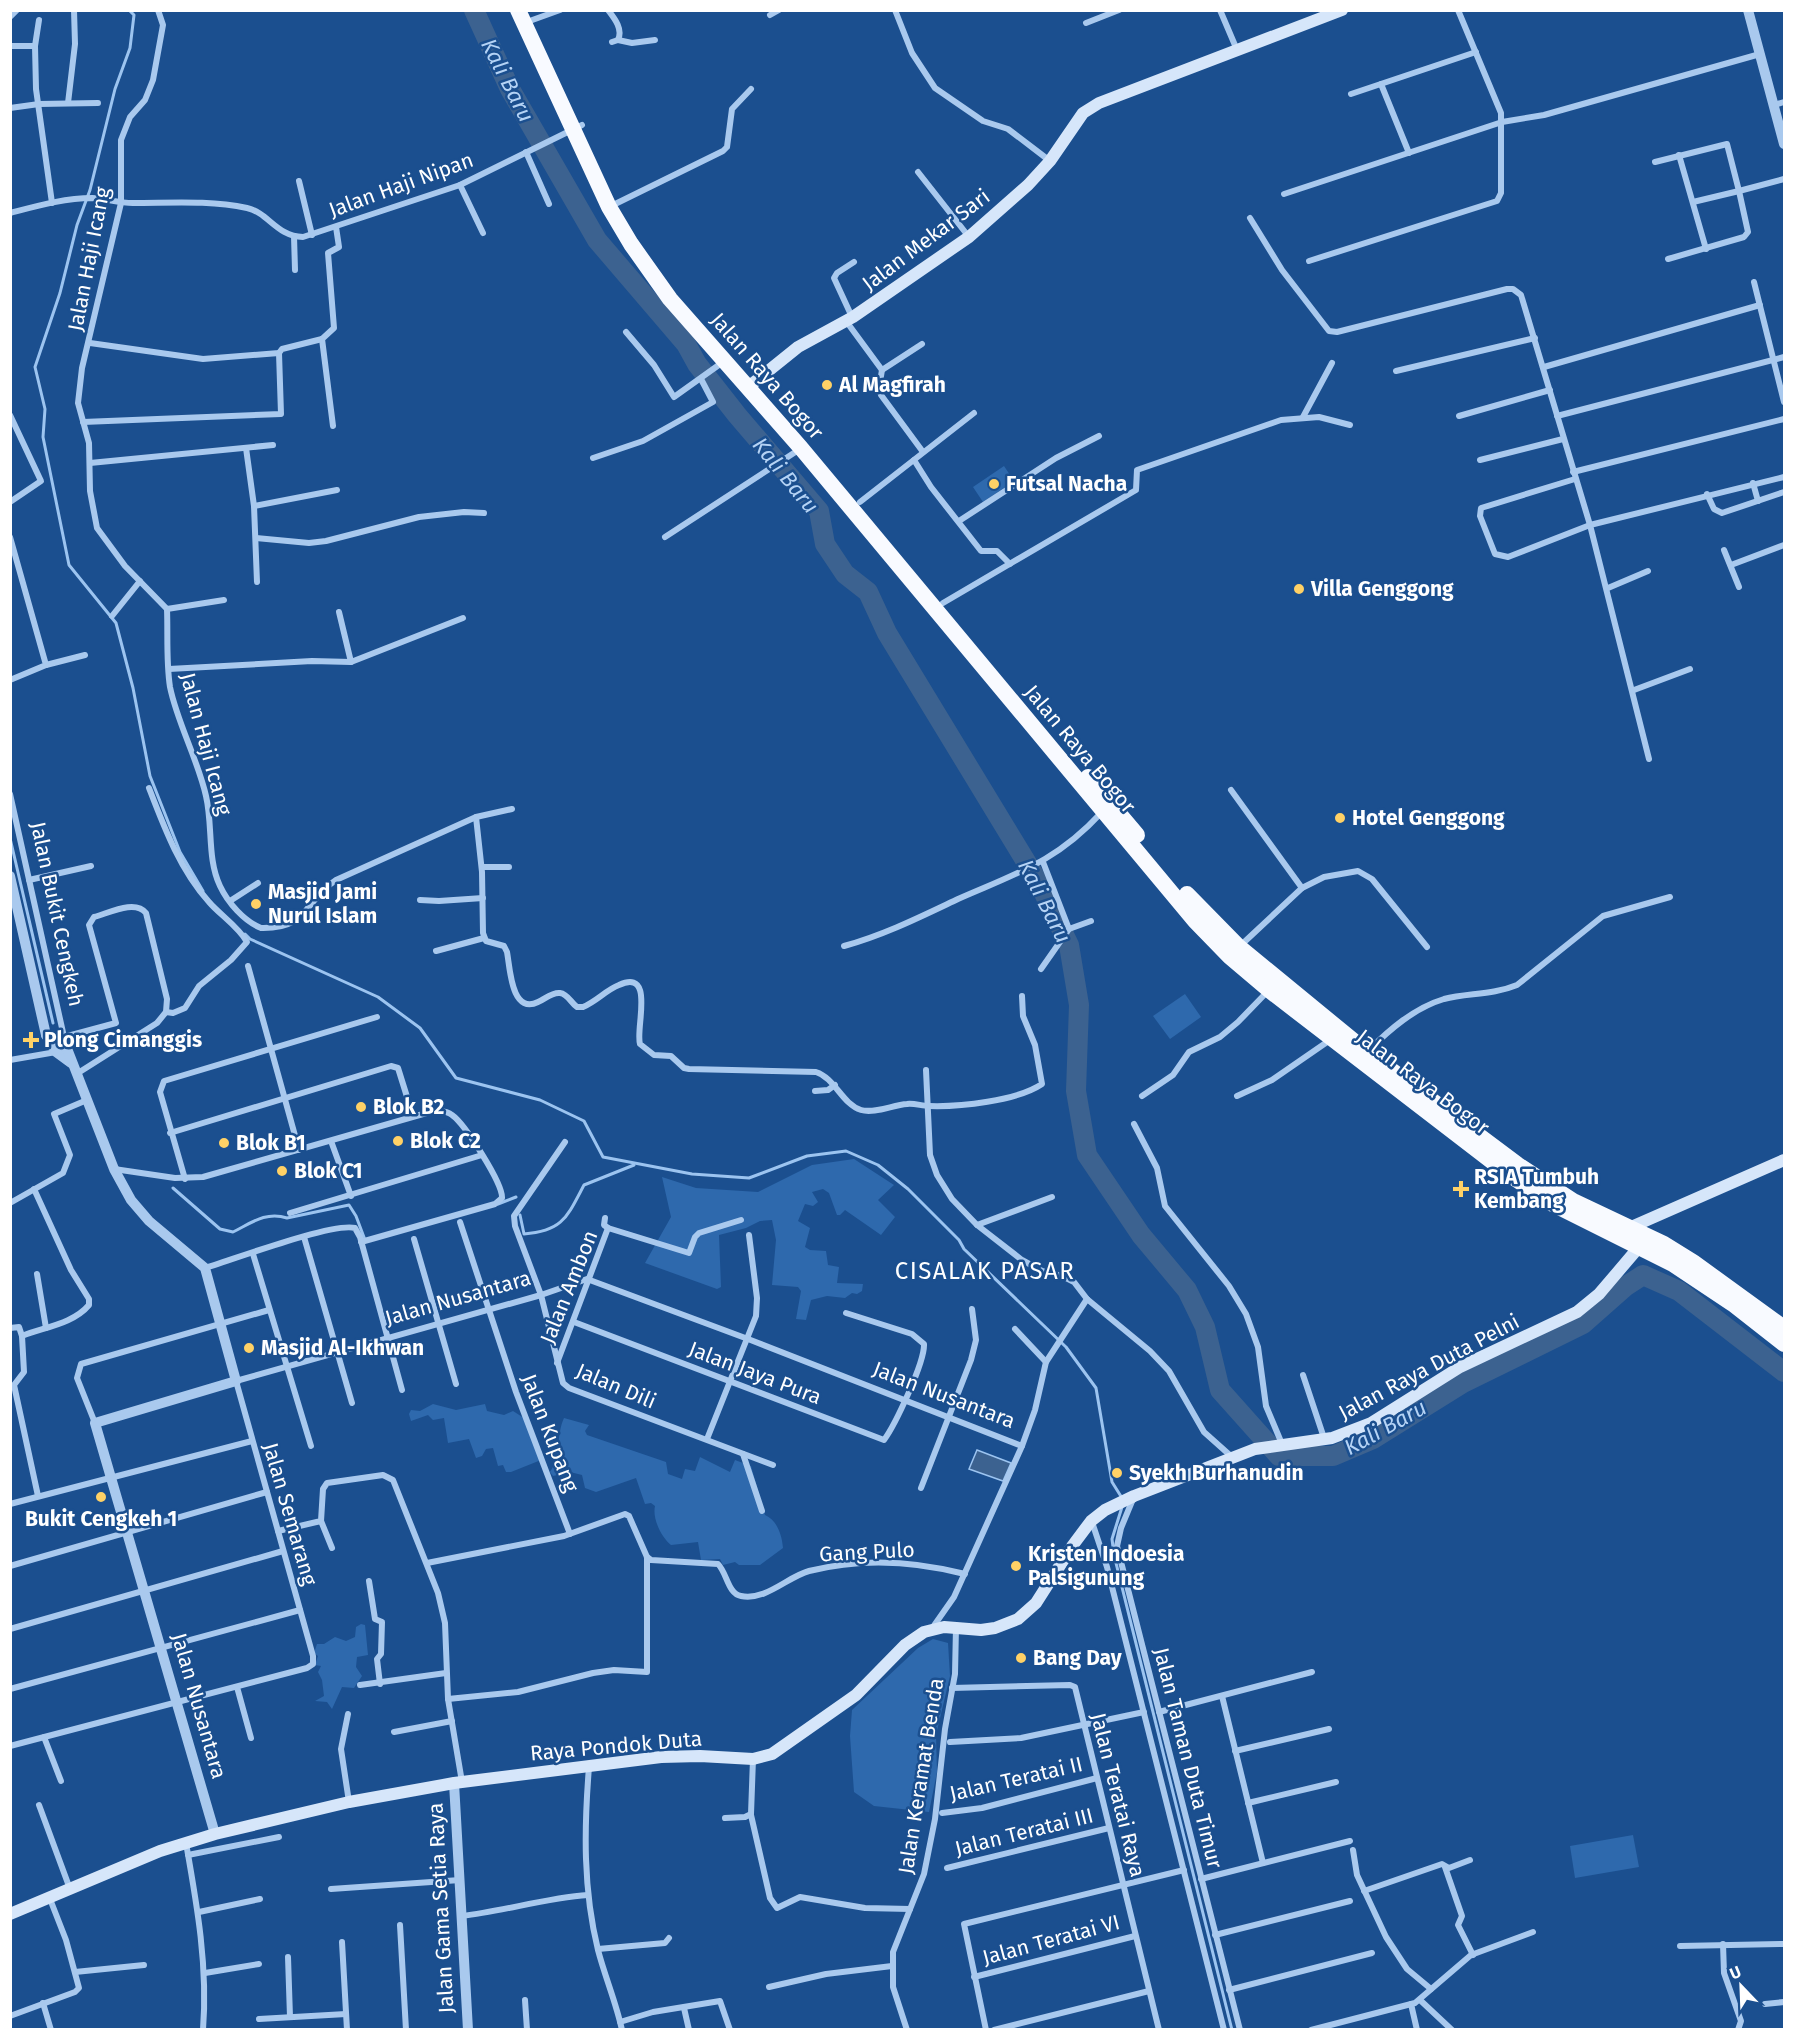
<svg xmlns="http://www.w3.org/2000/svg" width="1795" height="2040" font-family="'Fira Sans',sans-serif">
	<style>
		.green { fill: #2e69ad }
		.water { fill: #3c6290; stroke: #9cc4f0; stroke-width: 1.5 }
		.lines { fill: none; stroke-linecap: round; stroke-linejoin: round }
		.stream { stroke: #9cc4f0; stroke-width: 3 }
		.river { stroke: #3c6290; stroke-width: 20 }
		.minor { stroke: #a9c9ee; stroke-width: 6 }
		.tertiary { stroke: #a9c9ee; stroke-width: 10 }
		.secondary { stroke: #d6e6fa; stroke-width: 12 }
		.trunk { stroke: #f8faff; stroke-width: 16 }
		.poi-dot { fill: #ffd166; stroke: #1b4f8f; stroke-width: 2 }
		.labels { text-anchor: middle; stroke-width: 5; stroke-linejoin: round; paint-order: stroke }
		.street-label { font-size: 21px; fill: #fff; stroke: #1b4f8f }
		.poi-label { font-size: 21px; font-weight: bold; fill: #fff; stroke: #1b4f8f; text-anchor: start }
		.water-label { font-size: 22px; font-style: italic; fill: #b5d3f5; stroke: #1b4f8f }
		.quarter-label { font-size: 24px; letter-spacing: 1.5px; fill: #fff; stroke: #1b4f8f }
	</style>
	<rect width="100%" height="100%" fill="#1b4f8f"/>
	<g class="green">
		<polygon points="1004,466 1014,481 983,502 973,487"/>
		<polygon points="1185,994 1201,1017 1170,1039 1153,1016"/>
		<polygon points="854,1159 894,1185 878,1200 895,1217 881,1235 845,1210 840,1215 837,1215 829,1193 823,1189 812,1192 818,1202 813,1206 805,1204 798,1221 810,1228 805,1247 810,1250 826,1251 828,1265 839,1267 837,1283 863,1284 862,1291 857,1294 852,1293 845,1298 827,1296 811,1300 806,1320 796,1319 801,1291 798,1287 772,1285 776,1240 772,1220 760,1221 746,1228 719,1235 721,1287 717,1289 645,1263 671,1217 662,1177 696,1188 758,1192 812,1165"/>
		<polygon points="433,1404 456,1410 485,1404 487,1411 504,1415 513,1411 527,1420 541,1460 511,1472 506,1472 503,1465 498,1466 493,1448 486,1449 482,1456 476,1458 469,1439 448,1443 444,1418 433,1420 428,1415 411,1421 409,1414 411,1410 420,1411"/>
		<path d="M564,1418L589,1425L585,1431L587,1435L666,1462L668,1474L682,1479L685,1469L695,1471L700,1457L730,1472L735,1460L751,1466L765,1515C777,1520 782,1535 783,1548L760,1565H739L735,1562L723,1565L720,1559L701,1560L698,1542L671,1545C662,1538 652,1519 655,1506L651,1503L645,1504L636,1478L596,1492L585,1488L582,1475L570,1472L553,1476L550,1472C561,1457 556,1435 564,1418Z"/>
		<polygon points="361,1624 365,1625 368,1655 357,1657 356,1667 362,1676 354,1688 342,1687 332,1709 327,1702 315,1701 324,1696 322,1680 318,1672 321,1666 315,1665 318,1656 314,1653 317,1644 324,1644 335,1637 346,1641 355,1637 356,1627"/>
		<polygon points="933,1639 948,1643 950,1676 936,1735 937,1772 929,1812 874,1806 854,1792 850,1736 852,1710 918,1648"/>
		<polygon points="1633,1835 1639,1867 1575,1878 1570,1846"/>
	</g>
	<polygon class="water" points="977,1450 1011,1463 1003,1481 969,1469"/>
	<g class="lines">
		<g class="stream">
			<polyline points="129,10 134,15 130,48 115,89 90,190 77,225 60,293 35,367 45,409 43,437 69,565 116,623 133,688 150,776 180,852 203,891"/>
			<polyline points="10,838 53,1023"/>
			<polyline points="245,934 250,939 378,997 420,1028 456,1078 540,1100 584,1121 603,1157 692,1174 749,1178 807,1156 846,1151 878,1165 908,1189 959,1240 964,1249 1066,1347 1096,1388 1112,1482 1122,1498"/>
			<path d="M173,1188L220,1229L233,1232C251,1223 266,1211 287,1218L349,1205L356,1216L365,1240"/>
			<polyline points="498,1204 516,1197"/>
			<path d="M520,1215L524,1234C563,1231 567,1217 584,1185L634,1165"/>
			<polyline points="1122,1507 1112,1539 1114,1555 1232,2030"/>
		</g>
		<polyline class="river" points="474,10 510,89 597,240 686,344 697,364 737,415 819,511 825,544 845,574 868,592 887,633 1039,883 1069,945 1079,1005 1076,1091 1087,1155 1141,1235 1187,1290 1205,1327 1220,1390 1279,1456 1333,1456 1373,1439 1463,1383 1583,1324 1626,1286 1643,1275 1679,1291 1784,1372"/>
		<g class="minor">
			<path d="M158,10L163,25L153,80L145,100L130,117L121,140V203L82,368L78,403L89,443L90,491L97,528L125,566L167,609C168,634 166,662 170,687C177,722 198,760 206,796C213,826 207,859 220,886C228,903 244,921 261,928C309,929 303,902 336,880L476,817L482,872L483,933L486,941L504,946L507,952C510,967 511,1015 538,1002C545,999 552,992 560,993C568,994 571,1003 577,1007H583C597,1001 606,990 619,985C656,968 635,1029 640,1044L654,1055L671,1056L684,1068L689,1069L816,1072C835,1078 842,1104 861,1110C874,1114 893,1105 907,1104C914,1103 922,1106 929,1106C959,1107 1017,1101 1042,1084L1035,1045L1023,1016L1022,996"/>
			<path d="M608,10C615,19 623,29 618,40L612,42"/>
			<polyline points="895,10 912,53 935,88 983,121 1008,129 1050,161"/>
			<polyline points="1220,10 1237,50"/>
			<polyline points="770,15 779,10"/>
			<polyline points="10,17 17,10"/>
			<polyline points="39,20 35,46 36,89 52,203"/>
			<polyline points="524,23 560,10"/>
			<polyline points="1086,23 1119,10"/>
			<polyline points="618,40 632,43 655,40"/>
			<polyline points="10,46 35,46"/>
			<polyline points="1381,84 1409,153"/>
			<polyline points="1351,94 1476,52"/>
			<polyline points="68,103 75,44 74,10"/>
			<polyline points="1774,105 1784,102"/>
			<polyline points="10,108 39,104 98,103"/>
			<polyline points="526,152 549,204"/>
			<polyline points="1679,155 1706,249"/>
			<polyline points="1655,162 1727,144 1739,191 1693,202"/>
			<polyline points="918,172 969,237"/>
			<polyline points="299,181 312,235"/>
			<polyline points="460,185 483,233"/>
			<polyline points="1284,194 1502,122 1544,115 1760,54"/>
			<polyline points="609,207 723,151 727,147 732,109 751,89"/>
			<path d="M10,213C37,206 65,198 92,198C106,199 119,203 133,203C171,203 209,200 247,208C269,213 276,236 303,237L460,185L582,125"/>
			<polyline points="1250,218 1282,270 1329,331 1337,332 1507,289 1513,289 1521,295 1590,525 1649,759"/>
			<polyline points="294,236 295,270"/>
			<polyline points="1668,259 1744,237 1748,232 1739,191 1784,179"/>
			<polyline points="1309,261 1497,201 1501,193 1501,113 1458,10"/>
			<polyline points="1754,282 1784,402"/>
			<polyline points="852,317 834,278 837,273 854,262"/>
			<polyline points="846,321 882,370 879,388 881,395 923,452"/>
			<polyline points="626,332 654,365 674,397 723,362"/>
			<polyline points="90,343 203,359 279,353 282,349 322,339"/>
			<polyline points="1544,367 1760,305"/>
			<polyline points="882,370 922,344"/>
			<polyline points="1396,371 1535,338"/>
			<polyline points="10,415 41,481 10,502"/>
			<polyline points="1459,416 1550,390"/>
			<polyline points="1557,416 1784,357"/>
			<polyline points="1303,417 1332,363"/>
			<polyline points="83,422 281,414 279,353"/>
			<polyline points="333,426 322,339 334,328 328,253 339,247 336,227"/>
			<polyline points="246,448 254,506 257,582"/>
			<polyline points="593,458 643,441 713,402 701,379"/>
			<polyline points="914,460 931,487 981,551 997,551 1010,564"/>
			<polyline points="1480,460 1563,439"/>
			<polyline points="90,463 273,445"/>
			<polyline points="1573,472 1784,419"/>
			<polyline points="1575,479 1481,508 1480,516 1495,554 1508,557 1590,525 1784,477"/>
			<polyline points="1753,483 1758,501"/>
			<polyline points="1707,494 1714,509 1722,513 1784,492"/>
			<polyline points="860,502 974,413"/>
			<polyline points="254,506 337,490"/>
			<polyline points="959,521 1056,458 1099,436"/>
			<polyline points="10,537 46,665 10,680"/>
			<polyline points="665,537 800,449"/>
			<polyline points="256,538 309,543 326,541 419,517 464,512 484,513"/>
			<polyline points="1724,550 1739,587"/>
			<polyline points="1731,565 1784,545"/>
			<polyline points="1608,588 1648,571"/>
			<polyline points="943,603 1136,490 1137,470 1281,420 1319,417 1350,425"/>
			<polyline points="167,609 224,600"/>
			<polyline points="339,612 351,662"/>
			<polyline points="112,616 140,581"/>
			<polyline points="46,665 85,655"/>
			<polyline points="169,669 312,661 351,662 463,618"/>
			<polyline points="1634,690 1690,669"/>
			<path d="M149,788C164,827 180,870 209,902C220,915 238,926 247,942L231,960L199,986L185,1008L173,1013L166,1012"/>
			<polyline points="1231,790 1302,888"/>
			<polyline points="10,794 64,1037 61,1038"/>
			<polyline points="476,817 512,809"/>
			<polyline points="482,867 509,867"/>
			<polyline points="29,880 91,866"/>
			<polyline points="420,900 439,901 483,898"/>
			<polyline points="230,901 258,883"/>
			<polyline points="1069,929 1091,921"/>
			<path d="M844,946C884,935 920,917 958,899C1017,873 1056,862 1101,813"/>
			<polyline points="1240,946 1302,888 1324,877 1358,871 1372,879 1427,947"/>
			<polyline points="436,951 484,938"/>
			<polyline points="248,966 299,1150"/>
			<polyline points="1041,969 1069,929 1043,862"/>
			<path d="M64,1037L116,1023L89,925L94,917C109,913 135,899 146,913L167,999L166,1012L157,1023L78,1073"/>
			<path d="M1368,1051C1389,1030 1414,1008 1444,999C1468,993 1493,995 1517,985L1603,916L1670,897"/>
			<polyline points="10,1060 56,1052"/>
			<polyline points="926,1070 930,1155 937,1175 952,1199 977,1225 1022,1260 1042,1271 1062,1276 1074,1282 1087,1299 1150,1351 1169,1371 1204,1432 1232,1457"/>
			<polyline points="815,1091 828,1090 835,1085"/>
			<polyline points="1142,1096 1173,1075 1189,1052 1220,1037 1238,1022 1268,991"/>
			<polyline points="1237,1096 1272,1080 1330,1040"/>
			<polyline points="1134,1124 1157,1168 1165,1206 1229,1286 1246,1314 1258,1347 1266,1406 1282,1444"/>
			<polyline points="170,1133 391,1066 398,1068 413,1116"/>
			<polyline points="331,1141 351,1196"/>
			<polyline points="565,1142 514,1216 515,1226 541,1295 563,1383 569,1388 773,1465"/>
			<path d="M114,1169L175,1178L203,1177L430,1112C437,1111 446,1110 452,1115C465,1124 503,1184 502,1198L495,1204L361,1242"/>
			<polyline points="185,1179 160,1092 164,1081 377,1017"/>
			<path d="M34,1189L71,1270L89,1299V1305C73,1324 44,1327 22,1336L24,1372L14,1385L38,1496"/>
			<polyline points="10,1203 63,1173 70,1155 54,1114 87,1100"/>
			<polyline points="290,1213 482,1155"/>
			<polyline points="605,1218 604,1225 608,1228"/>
			<polyline points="460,1222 516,1392 570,1534"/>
			<polyline points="977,1225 1052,1197"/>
			<polyline points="304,1237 352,1403"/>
			<polyline points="414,1239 456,1384"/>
			<polyline points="253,1254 311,1446"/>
			<path d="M205,1268C232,1260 333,1222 355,1228L360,1237L402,1390"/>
			<polyline points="37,1274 46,1328"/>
			<path d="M574,1322L884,1440C895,1425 925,1362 924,1344L912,1334L846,1313"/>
			<polyline points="10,1328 19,1327 22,1336"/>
			<polyline points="1015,1329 1046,1362"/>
			<polyline points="557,1363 608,1228 689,1253 695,1237 699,1233 741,1220"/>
			<polyline points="1303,1375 1324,1438"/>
			<polyline points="95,1423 77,1378 81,1364 269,1310"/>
			<polyline points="707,1439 756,1316 757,1298 749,1235"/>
			<polyline points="743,1454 762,1511"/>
			<polyline points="921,1488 971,1360 976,1340 972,1309"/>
			<polyline points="1133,1499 1121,1528 1117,1546 1240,2030"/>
			<polyline points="10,1504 252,1441"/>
			<polyline points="321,1521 332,1548"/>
			<polyline points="1092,1522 1107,1567 1224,2030"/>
			<polyline points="278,1531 321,1521 323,1489 327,1483 383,1475 393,1480 438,1593 445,1623 448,1699 462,1782"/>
			<path d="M647,1557L651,1560L718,1564C727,1573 728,1594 741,1596C766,1601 787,1577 809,1571C860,1558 915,1561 965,1574"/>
			<polyline points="427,1563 564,1536 625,1514 629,1516 647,1557 647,1672 614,1670 593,1673 518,1692 448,1699"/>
			<polyline points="10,1566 267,1492"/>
			<polyline points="369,1581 375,1619 382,1622 381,1654 377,1659 380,1684"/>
			<polyline points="933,1627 954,1597 1022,1446 1035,1410 1046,1362 1087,1299"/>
			<polyline points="10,1629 283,1551"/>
			<polyline points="360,1685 446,1673"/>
			<polyline points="237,1687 251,1738"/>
			<polyline points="952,1688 1070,1685 1075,1687 1159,2030"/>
			<polyline points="10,1689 300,1610"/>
			<polyline points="1222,1696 1263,1863"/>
			<polyline points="1159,1712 1312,1672"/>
			<polyline points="348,1714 341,1749 349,1802"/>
			<polyline points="394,1732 452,1721"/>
			<polyline points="44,1737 61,1781"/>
			<polyline points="950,1742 1021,1738 1144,1712"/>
			<polyline points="10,1746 307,1668 313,1664 313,1656 236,1381 541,1295 587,1279 748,1339 1022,1446"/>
			<polyline points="1235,1751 1329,1729"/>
			<path d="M589,1767C584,1829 583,1889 598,1950C605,1977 616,2002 622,2030"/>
			<polyline points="1248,1803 1336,1782"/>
			<polyline points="39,1805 70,1889"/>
			<polyline points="942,1813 982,1808 1097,1778"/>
			<polyline points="751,1815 770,1898 777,1908 800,1897 865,1908 910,1909"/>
			<polyline points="725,1818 745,1817 751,1814 753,1759"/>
			<path d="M186,1843C197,1905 208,1966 203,2030"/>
			<polyline points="1353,1850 1357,1875 1386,1937 1407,1969 1431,1989"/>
			<polyline points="188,1855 279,1837"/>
			<polyline points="1445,1867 1462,1916 1458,1925 1473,1955"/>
			<polyline points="947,1868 1109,1828"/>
			<polyline points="1201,1879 1350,1841"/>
			<polyline points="331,1889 460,1880"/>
			<polyline points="1364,1891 1442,1864 1449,1868 1470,1860"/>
			<polyline points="199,1912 260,1899"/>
			<path d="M462,1916C505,1911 545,1898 588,1895"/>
			<polyline points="400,1925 406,2030"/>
			<polyline points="1215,1935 1350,1901"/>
			<polyline points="342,1942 347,2030"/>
			<polyline points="1723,1944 1724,1973 1741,2021 1738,2030"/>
			<polyline points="1680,1946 1784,1944"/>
			<polyline points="598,1949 665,1943 669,1938"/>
			<polyline points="288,1957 290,2017"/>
			<polyline points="75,1972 144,1965"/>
			<polyline points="205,1973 259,1964"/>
			<polyline points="974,1977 1135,1936"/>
			<polyline points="769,1987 826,1974 892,1966"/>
			<polyline points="1229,1990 1372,1953"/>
			<polyline points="525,2000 527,2030"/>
			<polyline points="1420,2000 1452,2030"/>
			<polyline points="43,2003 51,2030"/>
			<polyline points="1411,2004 1417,2030"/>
			<polyline points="1765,2004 1784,2002"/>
			<polyline points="684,2008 689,2030"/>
			<polyline points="10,2016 75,1992 79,1988 66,1940 50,1899"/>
			<polyline points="259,2019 346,2014"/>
			<polyline points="620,2022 653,2012 720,2001 730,2030"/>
			<polyline points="907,2030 893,1987 893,1952 924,1874 935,1819 945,1729 955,1674 956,1627"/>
			<polyline points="986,2030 964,1924 1184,1870"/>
			<polyline points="994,2030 1149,1991"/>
			<polyline points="1311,2030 1415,2003 1471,1955 1533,1932"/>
		</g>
		<g class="tertiary">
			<polyline points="1748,10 1784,144"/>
			<polyline points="10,876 46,1035 56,1052 71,1063"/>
			<polyline points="46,1035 60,1039 68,1051 114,1169 131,1200 149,1221 205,1268 236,1381 95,1423 215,1834"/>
			<polyline points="454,1783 468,2030"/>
		</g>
		<g class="secondary">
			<polyline points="747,388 798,347 853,317 969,237 1028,185 1050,161 1083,113 1099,103 1342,10"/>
			<polyline points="1629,1228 1784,1160"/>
			<polyline points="10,1914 160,1851 215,1834 349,1802 454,1783 661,1757 700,1756 753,1759 772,1754 856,1695 905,1645 924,1632 944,1627 981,1630 995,1628 1018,1619 1036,1603 1073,1545 1091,1521 1105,1510 1134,1496 1255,1449 1332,1438 1371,1423 1460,1367 1577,1312 1599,1294 1639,1247"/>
		</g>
		<g class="trunk">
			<polyline points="518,10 609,207 631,244 670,299 801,448 1195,921 1230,957 1269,990 1507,1173 1553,1204 1673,1264 1733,1304 1784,1344"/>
			<polyline points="1088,777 1137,835"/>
			<polyline points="1187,894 1239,947 1367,1052 1518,1165 1573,1201 1664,1244 1693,1262 1784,1328"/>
		</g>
	</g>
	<g class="poi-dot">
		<circle cx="827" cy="385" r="6"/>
		<circle cx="994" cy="484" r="6"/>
		<circle cx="1299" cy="589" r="6"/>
		<circle cx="1340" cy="818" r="6"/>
		<circle cx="256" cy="904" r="6"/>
		<path d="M28 1031h6v6h6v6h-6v6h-6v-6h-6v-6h6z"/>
		<circle cx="361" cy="1107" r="6"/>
		<circle cx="398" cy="1141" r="6"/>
		<circle cx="224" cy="1143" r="6"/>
		<circle cx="282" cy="1171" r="6"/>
		<path d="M1458 1180h6v6h6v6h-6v6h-6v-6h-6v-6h6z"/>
		<circle cx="249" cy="1348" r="6"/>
		<circle cx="1117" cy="1473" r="6"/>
		<circle cx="101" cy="1497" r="6"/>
		<circle cx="1016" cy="1566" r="6"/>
		<circle cx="1021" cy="1658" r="6"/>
	</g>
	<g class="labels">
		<g class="street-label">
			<text transform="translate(401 185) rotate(-20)" y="7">Jalan Haji Nipan</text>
			<text transform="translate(926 240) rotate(-37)" y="7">Jalan Mekar Sari</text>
			<text transform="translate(89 259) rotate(-79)" y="7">Jalan Haji Icang</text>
			<text transform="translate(767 376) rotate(49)" y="7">Jalan Raya Bogor</text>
			<text transform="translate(206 744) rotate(75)" y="7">Jalan Haji Icang</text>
			<text transform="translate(1080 749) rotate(50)" y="7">Jalan Raya Bogor</text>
			<text transform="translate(57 914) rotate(78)" y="7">Jalan Bukit Cengkeh</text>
			<text transform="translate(1423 1082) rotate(37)" y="7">Jalan Raya Bogor</text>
			<text transform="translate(569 1287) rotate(-68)" y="7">Jalan Ambon</text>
			<text transform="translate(458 1298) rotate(-16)" y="7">Jalan Nusantara</text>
			<text transform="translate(1429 1367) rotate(-28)" y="7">Jalan Raya Duta Pelni</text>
			<text transform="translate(755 1373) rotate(21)" y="7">Jalan Jaya Pura</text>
			<text transform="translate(616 1386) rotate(23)" y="7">Jalan Dili</text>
			<text transform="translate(944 1395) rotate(21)" y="7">Jalan Nusantara</text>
			<text transform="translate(550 1433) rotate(69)" y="7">Jalan Kupang</text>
			<text transform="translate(290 1514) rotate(74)" y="7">Jalan Semarang</text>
			<text transform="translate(867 1552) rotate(-3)" y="7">Gang Pulo</text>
			<text transform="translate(199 1706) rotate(74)" y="7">Jalan Nusantara</text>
			<text transform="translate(616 1746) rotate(-5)" y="7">Raya Pondok Duta</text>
			<text transform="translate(1188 1758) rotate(76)" y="7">Jalan Taman Duta Timur</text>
			<text transform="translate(921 1776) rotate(-81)" y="7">Jalan Keramat Benda</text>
			<text transform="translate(1016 1779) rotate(-13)" y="7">Jalan Teratai II</text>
			<text transform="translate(1118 1795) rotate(76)" y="7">Jalan Teratai Raya</text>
			<text transform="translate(1024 1832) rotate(-14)" y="7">Jalan Teratai III</text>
			<text transform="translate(441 1908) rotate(-93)" y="7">Jalan Gama Setia Raya</text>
			<text transform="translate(1051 1940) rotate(-15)" y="7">Jalan Teratai VI</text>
		</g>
		<g class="poi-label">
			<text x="839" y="392">Al Magfirah</text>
			<text x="1006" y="491">Futsal Nacha</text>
			<text x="1311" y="596">Villa Genggong</text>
			<text x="1352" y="825">Hotel Genggong</text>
			<text x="268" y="899">Masjid Jami<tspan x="268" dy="24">Nurul Islam</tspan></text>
			<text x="44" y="1047">Plong Cimanggis</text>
			<text x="373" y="1114">Blok B2</text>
			<text x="410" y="1148">Blok C2</text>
			<text x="236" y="1150">Blok B1</text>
			<text x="294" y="1178">Blok C1</text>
			<text x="1474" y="1184">RSIA Tumbuh<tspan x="1474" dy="24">Kembang</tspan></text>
			<text x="261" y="1355">Masjid Al-Ikhwan</text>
			<text x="1129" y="1480">Syekh Burhanudin</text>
			<text x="101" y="1526" text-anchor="middle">Bukit Cengkeh 1</text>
			<text x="1028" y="1561">Kristen Indoesia<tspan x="1028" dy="24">Palsigunung</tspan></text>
			<text x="1033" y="1665">Bang Day</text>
		</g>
		<g class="water-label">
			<text transform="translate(508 80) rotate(63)" y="8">Kali Baru</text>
			<text transform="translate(786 475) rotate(51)" y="8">Kali Baru</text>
			<text transform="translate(1045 901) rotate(63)" y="8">Kali Baru</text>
			<text transform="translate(1385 1427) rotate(-29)" y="8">Kali Baru</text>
		</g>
		<g class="quarter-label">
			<text x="985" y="1279">CISALAK PASAR</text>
		</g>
	</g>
	<rect width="1795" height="2040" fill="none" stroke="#ffffff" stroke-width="24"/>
	<g transform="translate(1741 1986) rotate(337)" stroke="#1b4f8f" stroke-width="4.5" paint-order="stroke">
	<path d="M0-4.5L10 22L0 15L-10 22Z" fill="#ffffff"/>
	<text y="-9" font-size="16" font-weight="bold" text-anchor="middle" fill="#ffffff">U</text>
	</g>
</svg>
